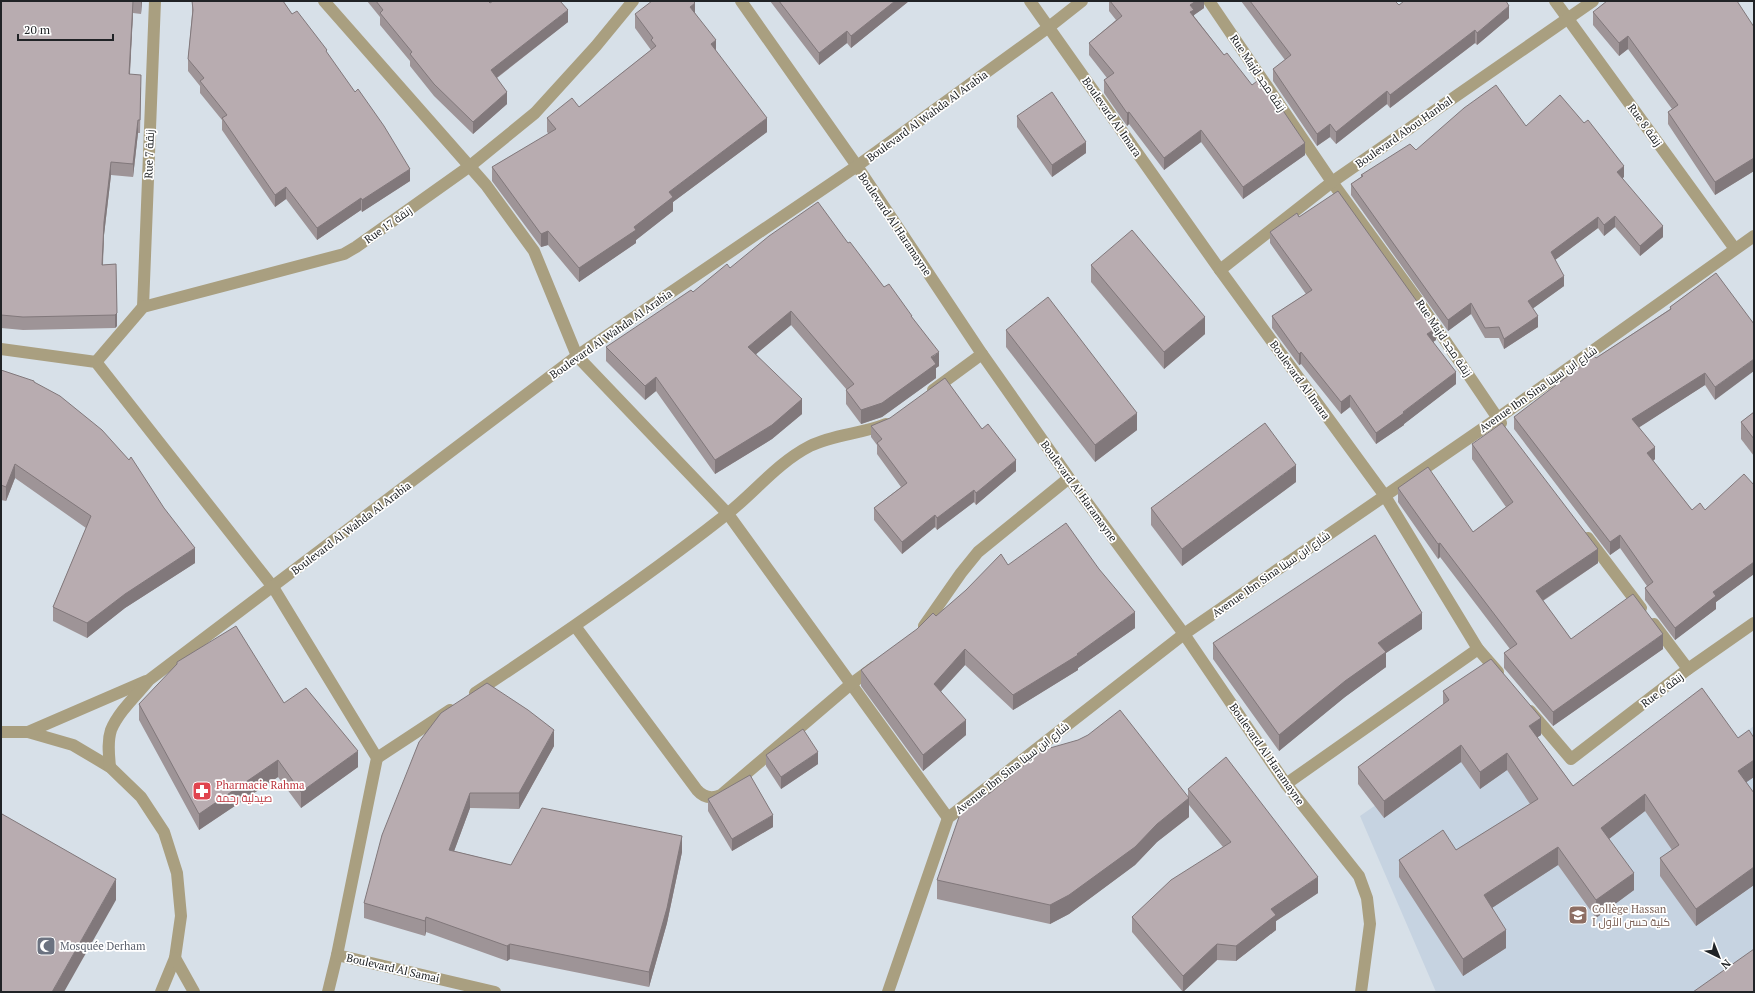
<svg xmlns="http://www.w3.org/2000/svg" width="1755" height="993" font-family="'PT Serif',Cairo,serif">
	<style>
		.built { fill: #c6d3e1 }
		.lines { fill: none; stroke-linecap: round; stroke-linejoin: round }
		.street { stroke: #a99f80; stroke-width: 12 }
		.wall { fill: #9e9497 }
		.shaded-wall { fill: #81787b }
		.building { fill: #b8acb0; stroke: #81787b }
		.labels { text-anchor: middle; stroke-width: 3.5; stroke-linejoin: round; paint-order: stroke }
		.street-label { font-size: 11px; fill: #202326; stroke: #fff }
		.health-label { font-size: 11px; fill: #be3a42; stroke: #fff; text-anchor: start }
		.education-label { font-size: 11px; fill: #785e54; stroke: #fff; text-anchor: start }
		.worship-label { font-size: 11px; fill: #5b616d; stroke: #fff; text-anchor: start }
	</style>
	<rect width="100%" height="100%" fill="#d7e0e8"/>
	<polygon class="built" points="1503,717 1588,838 1754,726 1754,992 1436,992 1360,816"/>
	<g class="lines">
		<g class="street">
			<polyline points="324,1 486,185 534,251 577,356 728,514 948,818"/>
			<polyline points="741,1 857,166 982,354 1069,478 1184,634 1286,784 1359,876 1367,898 1370,924 1361,992"/>
			<polyline points="1030,1 1220,270 1385,496 1478,649 1498,672"/>
			<polyline points="1209,1 1332,182 1417,299 1501,423"/>
			<polyline points="1555,1 1735,249"/>
			<polyline points="1220,270 1332,182 1593,1"/>
			<polyline points="143,307 155,1"/>
			<polyline points="1,349 96,362 273,587 377,758 337,955 328,992"/>
			<polyline points="96,362 143,307 344,254 356,247 470,166 535,113 596,46 633,1"/>
			<polyline points="933,390 982,354"/>
			<polyline points="1588,538 1641,608"/>
			<polyline points="1654,624 1688,669"/>
			<path d="M575,626L697,790C704,798 712,799 721,795L851,684L874,667"/>
			<polyline points="924,626 961,573 978,552 1069,478"/>
			<path d="M475,693C561,636 646,578 727,514C755,492 777,463 810,446C833,434 862,434 886,424"/>
			<polyline points="1530,711 1571,759 1688,669 1754,623"/>
			<polyline points="1,732 28,732 73,745 110,767 141,797 164,832 177,873 181,916 175,958 161,992"/>
			<polyline points="28,732 146,681"/>
			<polyline points="377,758 450,710"/>
			<path d="M110,767C109,755 107,742 111,730C119,711 137,695 149,680L577,356L857,166L1049,27L1082,1"/>
			<polyline points="1286,784 1478,649"/>
			<polyline points="337,955 495,992"/>
			<polyline points="175,958 194,992"/>
			<polyline points="888,992 948,818 1184,634 1498,418 1754,236"/>
		</g>
	</g>
	<g class="wall">
		<polygon points="1,1 142,1 141,14 133,13 130,74 141,88 140,133 138,133 133,177 111,175 104,235 103,265 116,264 117,326 115,328 23,330 1,328"/>
		<polygon points="192,1 283,1 292,14 327,53 410,181 362,212 361,210 317,240 286,199 275,207 222,130 222,120 200,93 200,86 188,71 188,59 192,14"/>
		<polygon points="367,1 488,1 490,3 568,22 497,78 507,104 473,134 434,96 410,66 410,61 380,25 380,17"/>
		<polygon points="770,1 909,1 851,48 847,43 819,65"/>
		<polygon points="1109,1 1204,1 1204,8 1194,15 1194,16 1224,55 1305,155 1243,199 1201,142 1164,170 1129,124 1127,126 1104,93 1104,80 1107,78 1089,55 1089,43 1116,20 1109,11"/>
		<polygon points="1241,1 1315,1 1399,5 1509,18 1477,45 1475,43 1390,108 1387,104 1336,144 1330,137 1317,146 1273,81 1273,69 1285,60"/>
		<polygon points="1593,12 1754,27 1754,171 1715,195 1668,124 1668,112 1672,109 1628,49 1619,56 1593,25"/>
		<polygon points="695,13 716,51 767,132 673,202 673,211 636,240 636,243 579,282 548,245 541,247 492,181 492,167 549,134 547,132 547,118 579,107 651,50 635,28 635,14"/>
		<polygon points="1017,116 1086,153 1052,177 1017,127"/>
		<polygon points="1526,126 1624,177 1622,178 1663,237 1640,256 1615,227 1604,236 1598,228 1555,260 1564,286 1532,309 1538,327 1504,349 1499,338 1485,338 1471,314 1448,331 1351,195 1351,184 1361,177 1361,175 1416,150"/>
		<polygon points="1299,217 1436,340 1433,342 1456,384 1404,424 1404,425 1376,444 1350,407 1341,414 1301,364 1299,365 1272,328 1272,316 1306,294 1270,243 1270,232"/>
		<polygon points="848,243 884,287 912,318 939,366 936,368 936,378 882,417 861,424 846,404 846,390 847,390 791,325 756,354 802,414 772,439 715,474 656,391 645,400 606,361 606,347 693,292 730,268"/>
		<polygon points="1091,265 1205,334 1164,369 1091,282"/>
		<polygon points="1716,273 1715,400 1705,385 1639,427 1655,459 1653,461 1692,510 1705,510 1754,485 1754,574 1716,602 1716,609 1675,640 1645,600 1645,588 1647,586 1620,548 1610,555 1514,429 1514,417 1596,358 1670,309 1670,307"/>
		<polygon points="1006,330 1137,430 1095,462 1006,347"/>
		<polygon points="1,370 34,382 195,563 125,608 87,638 53,621 53,607 86,528 15,478 6,501 1,500"/>
		<polygon points="1754,412 1754,456 1741,439 1741,422"/>
		<polygon points="871,426 982,429 1016,471 976,505 974,502 937,530 935,527 902,554 874,520 874,508 901,487 877,454 877,445 871,437"/>
		<polygon points="1472,444 1598,563 1543,601 1571,639 1663,649 1553,726 1504,668 1504,653 1510,649 1440,557 1438,559 1398,502 1398,488 1473,532 1506,507 1472,459"/>
		<polygon points="1296,482 1182,566 1151,525 1151,508"/>
		<polygon points="1008,565 1135,628 1078,668 1078,670 1013,710 965,665 941,691 966,735 923,771 861,686 861,670"/>
		<polygon points="1422,629 1386,653 1386,667 1345,697 1279,751 1213,659 1213,643"/>
		<polygon points="1443,691 1541,735 1537,737 1573,786 1738,738 1754,738 1754,777 1746,782 1754,793 1754,885 1696,926 1660,876 1660,858 1672,850 1645,811 1609,839 1634,890 1596,918 1558,865 1492,908 1506,948 1463,976 1399,877 1399,860 1456,850 1530,804 1507,770 1480,789 1461,762 1384,818 1358,784 1358,767 1443,705"/>
		<polygon points="284,703 358,767 301,808 278,777 199,830 139,720 139,704"/>
		<polygon points="419,742 554,746 519,809 470,808 454,851 511,865 682,852 667,923 649,987 510,959 507,961 426,932 425,936 364,918 364,903"/>
		<polygon points="766,755 818,764 781,789 766,766"/>
		<polygon points="1188,789 1318,893 1276,921 1276,930 1236,961 1217,960 1183,992 1132,932 1132,917 1223,847 1189,805 1189,817 1157,842 1135,865 1069,914 1050,924 937,899 937,880 1188,798"/>
		<polygon points="708,799 773,827 732,851 708,811"/>
	</g>
	<g class="shaded-wall">
		<polygon points="133,1 133,13 129,88 129,74"/>
		<polygon points="141,1 142,1 141,14"/>
		<polygon points="895,1 909,1 851,48 851,36"/>
		<polygon points="1196,1 1204,1 1204,8 1194,15 1194,22 1190,24 1190,5"/>
		<polygon points="695,3 695,17 690,7"/>
		<polygon points="1509,6 1509,18 1477,45 1477,33"/>
		<polygon points="568,10 568,22 491,82 491,70"/>
		<polygon points="1475,30 1475,43 1390,108 1390,95"/>
		<polygon points="847,31 847,43 819,65 819,53"/>
		<polygon points="1628,36 1628,49 1619,56 1619,43"/>
		<polygon points="716,40 716,54 711,44"/>
		<polygon points="1387,91 1387,104 1336,144 1336,132"/>
		<polygon points="507,92 507,104 473,134 473,122"/>
		<polygon points="1129,112 1129,124 1127,126 1127,113"/>
		<polygon points="767,118 767,132 673,202 673,211 636,240 636,243 579,282 579,268 634,227 669,192"/>
		<polygon points="138,120 138,133 133,177 133,164"/>
		<polygon points="1330,124 1330,137 1317,146 1317,134"/>
		<polygon points="1201,130 1201,142 1164,170 1164,158"/>
		<polygon points="1086,142 1086,153 1052,177 1052,165"/>
		<polygon points="1305,143 1305,155 1243,199 1243,187"/>
		<polygon points="1754,158 1754,171 1715,195 1715,182"/>
		<polygon points="111,162 111,175 104,235 102,278 102,265 104,222"/>
		<polygon points="1624,166 1624,177 1617,182 1617,172"/>
		<polygon points="410,169 410,181 362,212 362,200"/>
		<polygon points="286,187 286,199 275,207 275,195"/>
		<polygon points="361,198 361,210 317,240 317,228"/>
		<polygon points="1615,216 1615,227 1604,236 1604,225"/>
		<polygon points="1598,217 1598,228 1551,263 1551,252"/>
		<polygon points="1663,226 1663,237 1640,256 1640,246"/>
		<polygon points="548,231 548,245 541,247 541,234"/>
		<polygon points="1564,276 1564,286 1528,312 1528,301"/>
		<polygon points="1471,303 1471,314 1448,331 1448,320"/>
		<polygon points="791,311 791,325 748,361 748,347"/>
		<polygon points="117,313 117,326 115,328 115,315"/>
		<polygon points="1538,316 1538,327 1504,349 1504,339"/>
		<polygon points="1205,317 1205,334 1164,369 1164,352"/>
		<polygon points="1436,328 1436,340 1427,346 1427,334"/>
		<polygon points="939,352 939,366 936,368 936,378 882,417 861,424 861,410"/>
		<polygon points="1301,352 1301,364 1299,365 1299,354"/>
		<polygon points="1754,359 1754,371 1715,400 1715,387"/>
		<polygon points="1456,372 1456,384 1404,424 1404,425 1376,444 1376,433"/>
		<polygon points="1705,373 1705,385 1632,432 1632,419"/>
		<polygon points="656,377 656,391 645,400 645,386"/>
		<polygon points="1350,395 1350,407 1341,414 1341,402"/>
		<polygon points="802,399 802,414 772,439 715,474 715,460"/>
		<polygon points="1137,413 1137,430 1095,462 1095,445"/>
		<polygon points="1655,447 1655,459 1647,465 1647,453"/>
		<polygon points="1016,460 1016,471 976,505 976,493"/>
		<polygon points="15,464 15,478 6,501 6,487"/>
		<polygon points="1296,465 1296,482 1182,566 1182,549"/>
		<polygon points="974,490 974,502 937,530 937,518"/>
		<polygon points="935,515 935,527 902,554 902,542"/>
		<polygon points="1620,535 1620,548 1610,555 1610,542"/>
		<polygon points="1440,543 1440,557 1438,559 1438,544"/>
		<polygon points="195,548 195,563 125,608 87,638 87,623 125,594"/>
		<polygon points="1598,549 1598,563 1536,605 1536,591"/>
		<polygon points="1754,562 1754,574 1716,602 1716,609 1675,640 1675,628 1713,592"/>
		<polygon points="1135,612 1135,628 1078,668 1078,670 1013,710 1013,695 1077,654"/>
		<polygon points="1422,613 1422,629 1386,653 1386,667 1345,697 1279,751 1279,735 1378,643"/>
		<polygon points="1663,634 1663,649 1553,726 1553,712"/>
		<polygon points="965,649 965,665 934,699 934,684"/>
		<polygon points="1541,718 1541,735 1529,743 1529,726"/>
		<polygon points="966,720 966,735 923,771 923,755"/>
		<polygon points="554,730 554,746 519,809 519,793"/>
		<polygon points="1461,745 1461,762 1384,818 1384,801"/>
		<polygon points="358,751 358,767 301,808 301,792"/>
		<polygon points="818,752 818,764 781,789 781,777"/>
		<polygon points="1507,753 1507,770 1480,789 1480,772"/>
		<polygon points="278,760 278,777 199,830 199,814"/>
		<polygon points="1754,760 1754,777 1738,788 1738,771"/>
		<polygon points="470,793 470,808 449,865 449,850"/>
		<polygon points="1645,794 1645,811 1601,845 1601,828"/>
		<polygon points="1189,798 1189,817 1157,842 1135,865 1069,914 1050,924 1050,905 1157,824"/>
		<polygon points="773,815 773,827 732,851 732,839"/>
		<polygon points="682,836 682,852 667,923 649,987 649,972"/>
		<polygon points="1558,847 1558,865 1484,913 1484,895"/>
		<polygon points="1754,867 1754,885 1696,926 1696,909"/>
		<polygon points="1634,873 1634,890 1596,918 1596,900"/>
		<polygon points="1318,877 1318,893 1276,921 1276,930 1236,961 1236,946 1271,909"/>
		<polygon points="116,879 116,900 64,992 52,992"/>
		<polygon points="426,917 426,932 425,936 425,921"/>
		<polygon points="1506,930 1506,948 1463,976 1463,959"/>
		<polygon points="510,944 510,959 507,961 507,946"/>
		<polygon points="1217,944 1217,960 1183,992 1183,976"/>
	</g>
	<g class="building">
		<polygon points="1,1 133,1 129,74 141,75 140,120 138,120 133,164 111,162 104,222 102,265 116,264 117,313 115,315 23,317 1,315"/>
		<polygon points="192,1 283,1 292,14 297,11 327,50 326,51 355,92 358,89 384,126 410,169 362,200 361,198 317,228 286,187 275,195 222,118 227,115 200,81 204,78 188,59 193,10"/>
		<polygon points="376,1 488,1 490,3 493,1 560,1 568,10 491,70 507,92 473,122 434,84 410,54 412,52 380,13 383,10"/>
		<polygon points="652,1 693,1 695,3 690,7 716,40 711,44 767,118 669,192 673,197 634,227 636,230 579,268 548,231 541,234 492,167 556,129 547,118 572,98 579,107 656,46 651,40 653,38 635,14"/>
		<polygon points="779,1 895,1 851,36 847,31 819,53"/>
		<polygon points="1110,1 1196,1 1190,5 1194,10 1190,12 1224,55 1227,53 1252,85 1261,78 1305,143 1243,187 1201,130 1164,158 1129,112 1127,113 1104,80 1114,73 1089,43 1122,16"/>
		<polygon points="1250,1 1395,1 1399,5 1404,1 1506,1 1509,6 1477,33 1475,30 1390,95 1387,91 1336,132 1330,124 1317,134 1273,69 1291,55"/>
		<polygon points="1607,1 1737,1 1754,27 1754,158 1715,182 1668,112 1678,105 1628,36 1619,43 1593,12"/>
		<polygon points="1496,85 1526,126 1560,95 1584,123 1588,120 1624,166 1617,172 1663,226 1640,246 1615,216 1604,225 1598,217 1551,252 1564,276 1528,301 1538,316 1504,339 1499,327 1485,328 1471,303 1448,320 1351,184 1363,176 1361,175 1410,144 1416,150 1464,108"/>
		<polygon points="1052,92 1086,142 1052,165 1017,116"/>
		<polygon points="1338,191 1436,328 1427,334 1456,372 1403,412 1404,413 1376,433 1350,395 1341,402 1301,352 1299,354 1272,316 1312,290 1270,232 1297,213 1299,217"/>
		<polygon points="818,202 848,243 850,242 884,287 889,284 912,316 911,316 939,352 931,357 936,364 882,403 861,410 846,390 854,384 791,311 748,347 802,399 772,425 715,460 656,377 645,386 606,347 691,290 693,292 727,264 730,268 769,236"/>
		<polygon points="1132,230 1205,317 1164,352 1091,265"/>
		<polygon points="1716,273 1754,324 1754,359 1715,387 1705,373 1632,419 1655,447 1647,453 1692,510 1700,503 1705,510 1744,474 1754,485 1754,562 1713,592 1716,596 1675,628 1645,588 1653,582 1620,535 1610,542 1514,417 1594,356 1596,358 1671,309 1670,307"/>
		<polygon points="1048,297 1137,413 1095,445 1006,330"/>
		<polygon points="1,370 34,381 34,382 60,396 102,430 129,460 131,457 164,508 195,548 125,594 87,623 53,607 91,516 15,464 6,487 1,485"/>
		<polygon points="945,378 982,429 988,424 1016,460 976,493 974,490 937,518 935,515 902,542 874,508 907,483 877,443 882,439 871,426 890,418"/>
		<polygon points="1754,412 1754,439 1741,422"/>
		<polygon points="1265,423 1296,465 1182,549 1151,508"/>
		<polygon points="1502,423 1598,549 1536,591 1571,639 1633,594 1663,634 1553,712 1504,653 1517,644 1440,543 1438,544 1398,488 1428,467 1473,532 1513,502 1472,444"/>
		<polygon points="1066,523 1099,569 1135,612 1077,654 1078,655 1013,695 965,649 934,684 966,720 923,755 861,670 917,629 933,613 936,616 966,590 1001,554 1008,565"/>
		<polygon points="1375,535 1422,613 1378,643 1386,652 1345,681 1279,735 1213,643"/>
		<polygon points="236,626 284,703 306,688 358,751 301,792 278,760 199,814 139,704 177,664 177,662"/>
		<polygon points="1491,659 1541,718 1529,726 1573,786 1702,688 1738,738 1749,730 1754,738 1754,760 1738,771 1754,793 1754,867 1696,909 1660,858 1679,845 1645,794 1601,828 1634,873 1596,900 1558,847 1484,895 1506,930 1463,959 1399,860 1443,830 1456,850 1538,799 1507,753 1480,772 1461,745 1384,801 1358,767 1449,700 1443,691"/>
		<polygon points="487,683 528,710 554,730 519,793 470,793 449,850 511,865 542,808 682,836 667,908 649,972 510,944 507,946 426,917 425,921 364,903 382,835 419,742 441,713"/>
		<polygon points="1120,710 1189,798 1157,824 1135,847 1069,895 1050,905 937,880 960,814 990,793 1043,750 1078,740 1088,735"/>
		<polygon points="803,729 818,752 781,777 766,755"/>
		<polygon points="1226,757 1318,877 1271,909 1276,915 1236,946 1217,944 1183,976 1132,917 1171,880 1231,842 1188,789"/>
		<polygon points="750,775 773,815 732,839 708,799"/>
		<polygon points="2,814 116,879 52,992 1,992 1,816"/>
		<polygon points="1754,949 1754,992 1693,992"/>
	</g>
	<defs>
		<symbol id="pharmacy-square" viewBox="-11 -11 22 22"><rect x="-9" y="-9" width="18" height="18" rx="4" fill="#e0444e" stroke="#fff"/><path d="M-2-6h4v4h4v4h-4v4h-4v-4h-4v-4h4Z" fill="#fff"/></symbol>
		<symbol id="school-square" viewBox="-11 -11 22 22"><rect x="-9" y="-9" width="18" height="18" rx="4" fill="#8d6e63" stroke="#fff"/><path d="M0-5L7-2L0 1L-7-2ZM-4 1L0 2.5L4 1V4Q0 6-4 4Z" fill="#fff"/></symbol>
		<symbol id="mosque-square" viewBox="-11 -11 22 22"><rect x="-9" y="-9" width="18" height="18" rx="4" fill="#6b7280" stroke="#fff"/><path d="M3.5-4.9A6 6 0 1 0 3.5 4.9A5 5 0 1 1 3.5-4.9Z" fill="#fff"/></symbol>
	</defs>
	<g fill-rule="evenodd">
		<use href="#pharmacy-square" x="191" y="780" width="22" height="22"/>
		<use href="#school-square" x="1567" y="904" width="22" height="22"/>
		<use href="#mosque-square" x="35" y="935" width="22" height="22"/>
	</g>
	<g class="labels">
		<g class="street-label">
			<text transform="translate(1258 73) rotate(56)" y="4">Rue Majd زنقة مجد</text>
			<text transform="translate(927 116) rotate(-36)" y="4">Boulevard Al Wahda Al Arabia</text>
			<text transform="translate(1112 117) rotate(55)" y="4">Boulevard Al Imara</text>
			<text transform="translate(1645 125) rotate(54)" y="4">Rue 8 زنقة</text>
			<text transform="translate(1404 132) rotate(-35)" y="4">Boulevard Abou Hanbal</text>
			<text transform="translate(149 154) rotate(-88)" y="4">Rue 7 زنقة</text>
			<text transform="translate(895 224) rotate(56)" y="4">Boulevard Al Haramayne</text>
			<text transform="translate(388 225) rotate(-35)" y="4">Rue 17 زنقة</text>
			<text transform="translate(611 334) rotate(-35)" y="4">Boulevard Al Wahda Al Arabia</text>
			<text transform="translate(1444 338) rotate(56)" y="4">Rue Majd زنقة مجد</text>
			<text transform="translate(1300 380) rotate(54)" y="4">Boulevard Al Imara</text>
			<text transform="translate(1538 389) rotate(-35)" y="4">Avenue Ibn Sina شارع ابن سينا</text>
			<text transform="translate(1079 491) rotate(54)" y="4">Boulevard Al Haramayne</text>
			<text transform="translate(351 528) rotate(-37)" y="4">Boulevard Al Wahda Al Arabia</text>
			<text transform="translate(1271 574) rotate(-35)" y="4">Avenue Ibn Sina شارع ابن سينا</text>
			<text transform="translate(1662 690) rotate(-37)" y="4">Rue 6 زنقة</text>
			<text transform="translate(1267 754) rotate(55)" y="4">Boulevard Al Haramayne</text>
			<text transform="translate(1012 768) rotate(-38)" y="4">Avenue Ibn Sina شارع ابن سينا</text>
			<text transform="translate(393 968) rotate(13)" y="4">Boulevard Al Samai</text>
		</g>
		<g class="health-label">
			<text x="216" y="789">Pharmacie Rahma<tspan x="216" dy="13">صيدلية رحمة</tspan></text>
		</g>
		<g class="education-label">
			<text x="1592" y="913">Collège Hassan<tspan x="1592" dy="13">I كلية حسن الأول</tspan></text>
		</g>
		<g class="worship-label">
			<text x="60" y="950">Mosquée Derham</text>
		</g>
	</g>
	<rect width="1755" height="993" fill="none" stroke="#202326" stroke-width="4"/>
	<g transform="translate(1719 957) rotate(137)" stroke="#ffffff" stroke-width="3" paint-order="stroke">
	<path d="M0-3L7 15L0 10L-7 15Z" fill="#202326"/>
	<text y="-6" font-size="11" font-weight="bold" text-anchor="middle" fill="#202326">N</text>
	</g>
	<path d="M18 34v6h95v-6" fill="none" stroke="#202326" stroke-width="2"/>
	<text x="24" y="34" font-size="12" fill="#202326" stroke="#ffffff" stroke-width="3" paint-order="stroke">20 m</text>
</svg>
